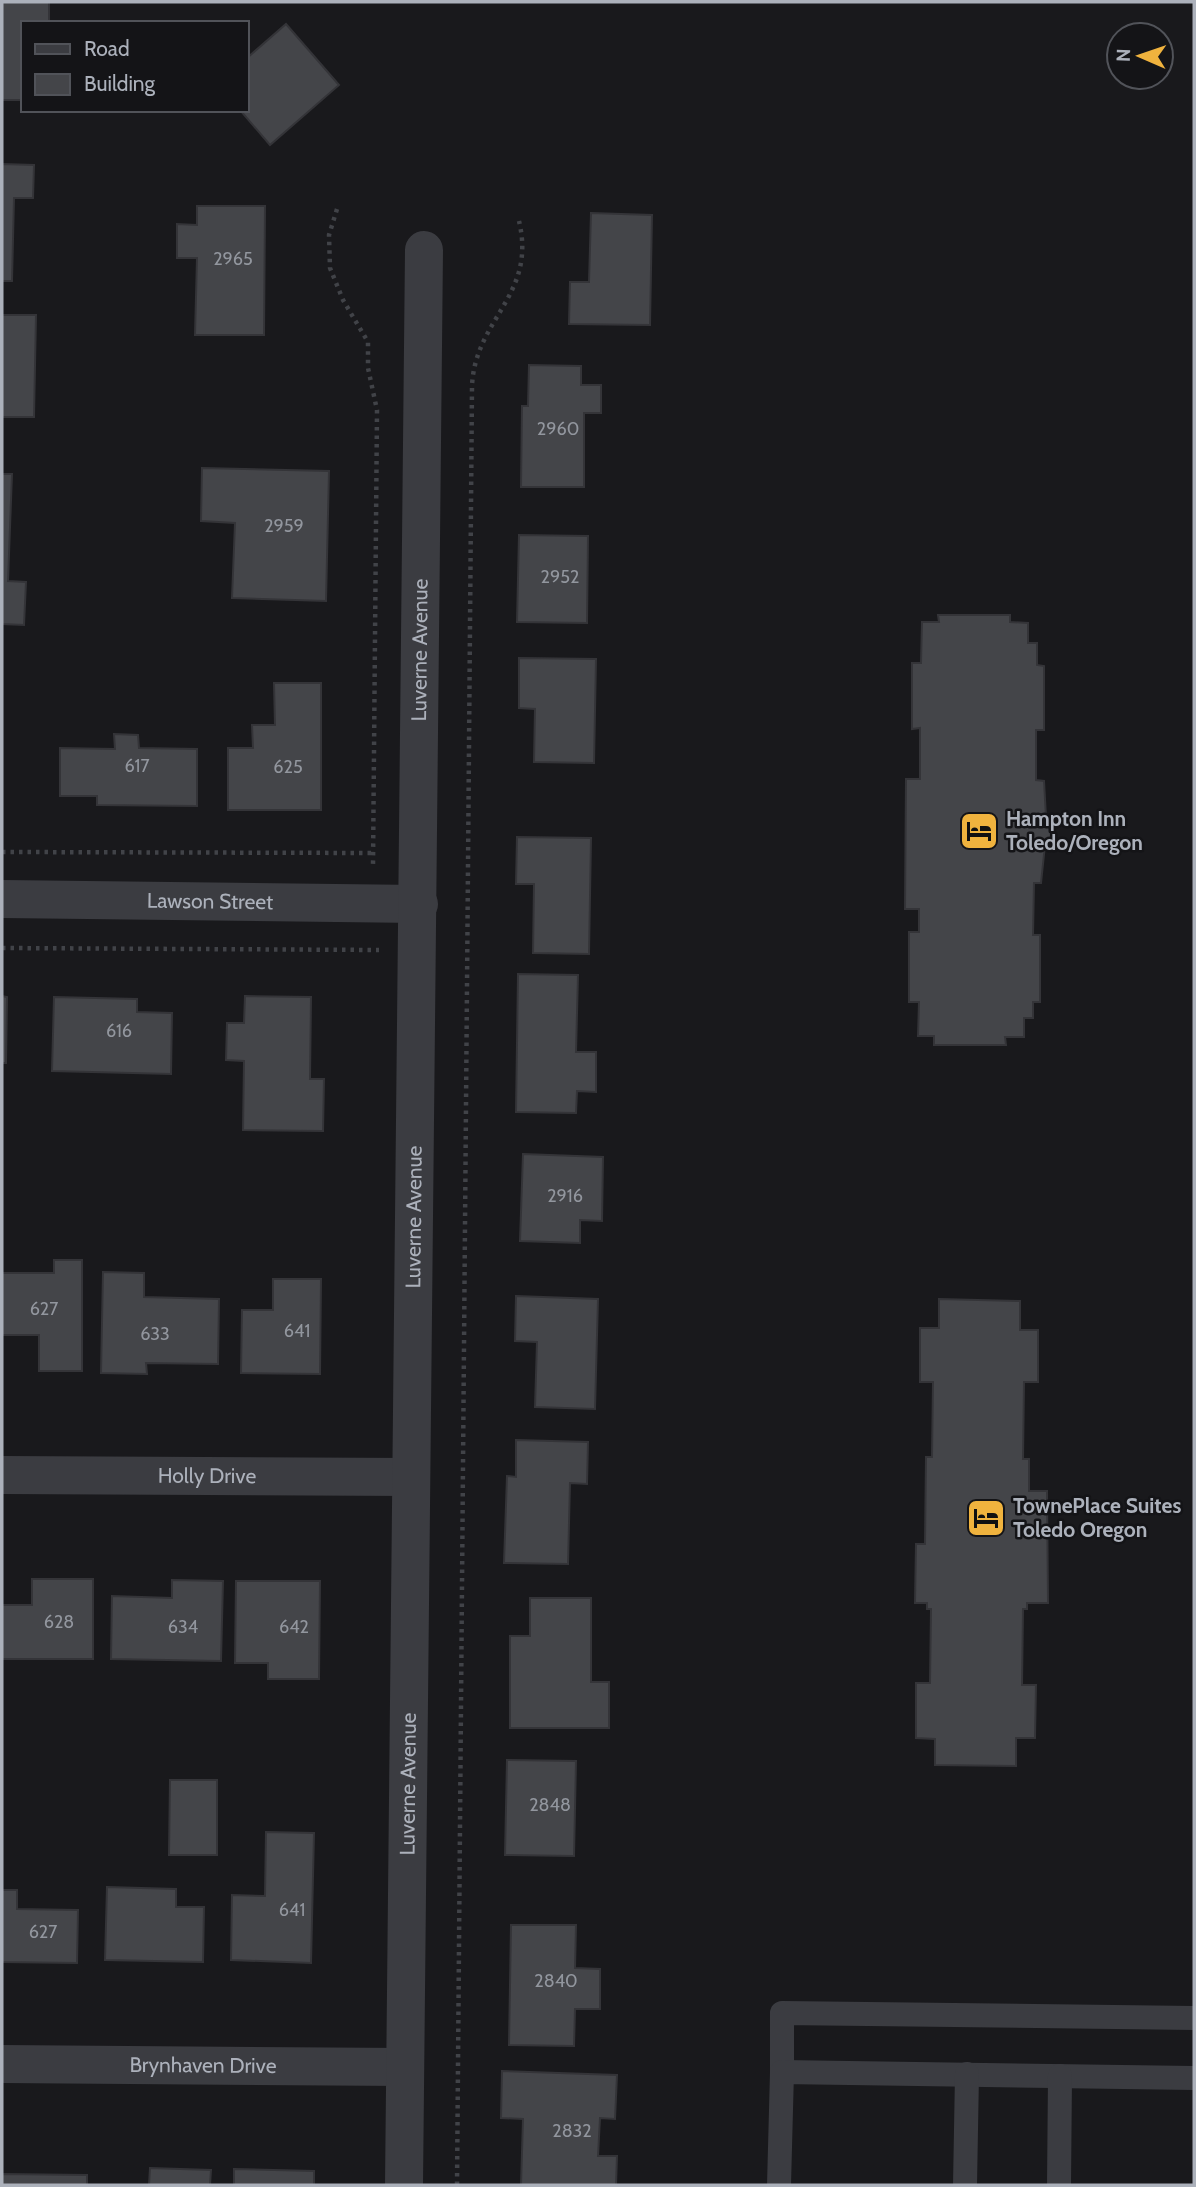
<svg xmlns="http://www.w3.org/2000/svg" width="1196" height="2187" font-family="Cabin,sans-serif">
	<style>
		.building { fill: #444549; stroke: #343438; stroke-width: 2 }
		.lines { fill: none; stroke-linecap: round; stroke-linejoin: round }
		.path { stroke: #414348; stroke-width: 4.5; stroke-dasharray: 3.5 5; stroke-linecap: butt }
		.lane { stroke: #3b3c41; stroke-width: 24 }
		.street { stroke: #3b3c41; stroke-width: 38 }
		.labels { text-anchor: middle; stroke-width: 5; stroke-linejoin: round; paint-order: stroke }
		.number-label { font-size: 18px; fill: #92969e }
		.street-label { font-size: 21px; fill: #acb1bb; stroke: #141417 }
		.poi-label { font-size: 21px; font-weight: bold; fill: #acb1bb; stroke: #141417; text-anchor: start }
	</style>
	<rect width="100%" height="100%" fill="#19191c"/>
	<g class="building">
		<polygon points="2,2 49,2 49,23 23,23 23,100 2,100"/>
		<polygon points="286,24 339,85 270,145 240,110 247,110 247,58"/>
		<polygon points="2,164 34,165 33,198 14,198 12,281 2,281"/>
		<polygon points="197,206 265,206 264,335 195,335 197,258 177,258 177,224 197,225"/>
		<polygon points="591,213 652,215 650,325 569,324 570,282 589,282"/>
		<polygon points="2,315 36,315 34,417 2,417"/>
		<polygon points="529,365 581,366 581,385 601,385 601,413 584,413 584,487 521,487 522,406 528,406"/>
		<polygon points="202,468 329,471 326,601 232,598 235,523 201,521"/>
		<polygon points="2,474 12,474 8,581 26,582 24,625 2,624"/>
		<polygon points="519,535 588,536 587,623 517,622"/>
		<polygon points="938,615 1010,615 1010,622 1028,623 1028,643 1037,643 1037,665 1044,666 1044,730 1036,730 1036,780 1044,781 1046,817 1052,817 1052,845 1045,845 1041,883 1034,883 1033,935 1040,935 1040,1002 1033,1002 1033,1018 1024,1018 1024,1037 1005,1037 1006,1045 934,1045 934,1036 918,1036 919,1002 909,1002 909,932 919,932 919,909 905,909 906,779 920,779 920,728 912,729 912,663 921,663 922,622 939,622"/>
		<polygon points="519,658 596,659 594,763 534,762 535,709 519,708"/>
		<polygon points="274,683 321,683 321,810 228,810 228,748 253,748 252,725 275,725"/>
		<polygon points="114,734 138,735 139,748 197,749 197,806 97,805 97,796 60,796 60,748 115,749"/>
		<polygon points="517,837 591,838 589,954 533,953 534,884 516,884"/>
		<polygon points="518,974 578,975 576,1052 596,1052 596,1092 577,1091 576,1113 516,1112"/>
		<polygon points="2,996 7,997 6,1063 2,1063"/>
		<polygon points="245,996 311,997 310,1079 324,1079 323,1131 243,1130 244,1061 226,1060 227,1023 244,1023"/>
		<polygon points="54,997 137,999 137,1012 172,1013 171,1074 52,1071"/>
		<polygon points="523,1154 603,1157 602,1221 580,1220 580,1243 520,1241"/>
		<polygon points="54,1260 82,1260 82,1371 39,1371 39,1335 2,1335 2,1273 54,1273"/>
		<polygon points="103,1272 144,1273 144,1297 219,1299 218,1364 146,1363 147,1374 101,1373"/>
		<polygon points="273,1279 321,1279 320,1374 241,1373 242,1310 273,1310"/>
		<polygon points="516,1296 598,1299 595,1409 535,1407 537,1342 515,1341"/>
		<polygon points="939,1299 1020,1301 1020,1330 1038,1330 1038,1382 1024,1382 1023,1459 1029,1459 1029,1491 1047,1491 1048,1603 1027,1603 1027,1609 1023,1609 1022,1685 1036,1685 1035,1738 1016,1738 1016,1766 935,1765 935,1739 916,1738 916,1683 930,1683 931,1609 927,1609 927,1603 915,1603 916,1544 925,1544 926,1457 932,1457 933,1382 920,1382 920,1328 939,1328"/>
		<polygon points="516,1440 588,1442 587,1484 570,1483 568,1564 504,1563 507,1476 516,1477"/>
		<polygon points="32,1579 93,1579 93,1659 2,1659 2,1605 32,1605"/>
		<polygon points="172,1580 223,1581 221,1661 111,1659 112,1596 172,1598"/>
		<polygon points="236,1581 320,1581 319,1679 268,1679 268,1663 235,1663"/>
		<polygon points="530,1598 591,1598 591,1682 609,1682 609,1728 510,1728 510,1636 530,1636"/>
		<polygon points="507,1760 576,1761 574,1856 505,1855"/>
		<polygon points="170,1780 217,1780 217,1855 169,1855"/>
		<polygon points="266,1832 314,1833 311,1963 231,1960 232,1895 265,1896"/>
		<polygon points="107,1887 176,1889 176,1907 204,1907 203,1962 105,1960"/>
		<polygon points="2,1890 17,1890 17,1909 78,1910 77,1963 2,1962"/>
		<polygon points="511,1925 576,1925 575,1968 600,1969 600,2009 575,2009 574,2046 509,2045"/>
		<polygon points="502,2071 617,2075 615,2119 600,2118 598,2156 617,2156 616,2185 521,2185 523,2119 501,2118"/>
		<polygon points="150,2168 211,2170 210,2185 149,2185"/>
		<polygon points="234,2169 314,2171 314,2185 234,2185"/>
		<polygon points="2,2174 87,2175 87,2185 2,2185"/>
	</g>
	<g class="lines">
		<g class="path">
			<polyline points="337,209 329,235 330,268 343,300 368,342 368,368 377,410 373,865"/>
			<polyline points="2,852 373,853"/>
			<polyline points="2,948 379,950"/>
			<path d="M457,2185L472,386C475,318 537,296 519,221"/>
		</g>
		<g class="lane">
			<polyline points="782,2072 782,2013 1194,2018"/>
			<polyline points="779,2185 782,2072 1194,2078"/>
			<polyline points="965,2185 967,2074"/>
			<polyline points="1059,2185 1060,2076"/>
		</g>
		<g class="street">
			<path id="s1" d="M2,899L419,904"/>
			<path id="s2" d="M2,1475L411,1477"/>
			<path id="s3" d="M2,2064L405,2067"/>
			<path id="s4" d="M404,2185L424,250"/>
		</g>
	</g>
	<defs>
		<symbol id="hotel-square" viewBox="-11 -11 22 22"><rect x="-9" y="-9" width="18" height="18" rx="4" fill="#f0b33e" stroke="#141417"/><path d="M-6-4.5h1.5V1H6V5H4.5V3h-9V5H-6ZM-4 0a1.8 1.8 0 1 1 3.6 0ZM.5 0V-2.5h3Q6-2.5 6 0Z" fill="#111"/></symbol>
	</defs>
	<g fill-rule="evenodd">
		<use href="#hotel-square" x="957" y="809" width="44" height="44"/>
		<use href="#hotel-square" x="964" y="1496" width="44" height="44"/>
	</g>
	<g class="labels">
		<g class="number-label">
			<text x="233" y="265">2965</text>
			<text x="558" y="435">2960</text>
			<text x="284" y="532">2959</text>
			<text x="560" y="583">2952</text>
			<text x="137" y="772">617</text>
			<text x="288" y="773">625</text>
			<text x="119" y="1037">616</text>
			<text x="565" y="1202">2916</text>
			<text x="44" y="1315">627</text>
			<text x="297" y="1337">641</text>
			<text x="155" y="1340">633</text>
			<text x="59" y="1628">628</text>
			<text x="183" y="1633">634</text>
			<text x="294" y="1633">642</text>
			<text x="550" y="1811">2848</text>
			<text x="292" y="1916">641</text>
			<text x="43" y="1938">627</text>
			<text x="556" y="1987">2840</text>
			<text x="572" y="2137">2832</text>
		</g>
		<g class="street-label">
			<text dy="7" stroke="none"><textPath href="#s4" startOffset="1535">Luverne Avenue</textPath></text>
			<text dy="7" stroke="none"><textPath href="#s1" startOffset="208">Lawson Street</textPath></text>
			<text dy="7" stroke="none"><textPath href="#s4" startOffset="968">Luverne Avenue</textPath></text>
			<text dy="7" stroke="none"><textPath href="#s2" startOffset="205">Holly Drive</textPath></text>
			<text dy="7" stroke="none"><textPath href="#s4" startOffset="401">Luverne Avenue</textPath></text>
			<text dy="7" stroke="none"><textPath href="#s3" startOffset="201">Brynhaven Drive</textPath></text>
		</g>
		<g class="poi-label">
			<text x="1006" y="826">Hampton Inn<tspan x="1006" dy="24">Toledo/Oregon</tspan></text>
			<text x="1013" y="1513">TownePlace Suites<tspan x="1013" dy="24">Toledo Oregon</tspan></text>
		</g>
	</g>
	<rect width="1196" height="2187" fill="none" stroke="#acb1bb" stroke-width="7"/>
	<rect x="21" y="21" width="228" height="91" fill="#141417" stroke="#515359" stroke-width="2"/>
	<rect x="35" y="44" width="35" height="10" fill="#3b3c41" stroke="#515359" stroke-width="2"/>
	<text x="84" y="56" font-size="21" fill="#acb1bb">Road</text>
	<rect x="35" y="74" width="35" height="21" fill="#444549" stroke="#515359" stroke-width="2"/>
	<text x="84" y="91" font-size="21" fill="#acb1bb">Building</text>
	<g transform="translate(1140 56) rotate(272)"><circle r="33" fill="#141417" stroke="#515359" stroke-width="2"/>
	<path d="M0-5L12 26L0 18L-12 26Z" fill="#f0b33e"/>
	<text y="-10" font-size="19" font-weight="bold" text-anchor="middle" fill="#acb1bb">N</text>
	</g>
</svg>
